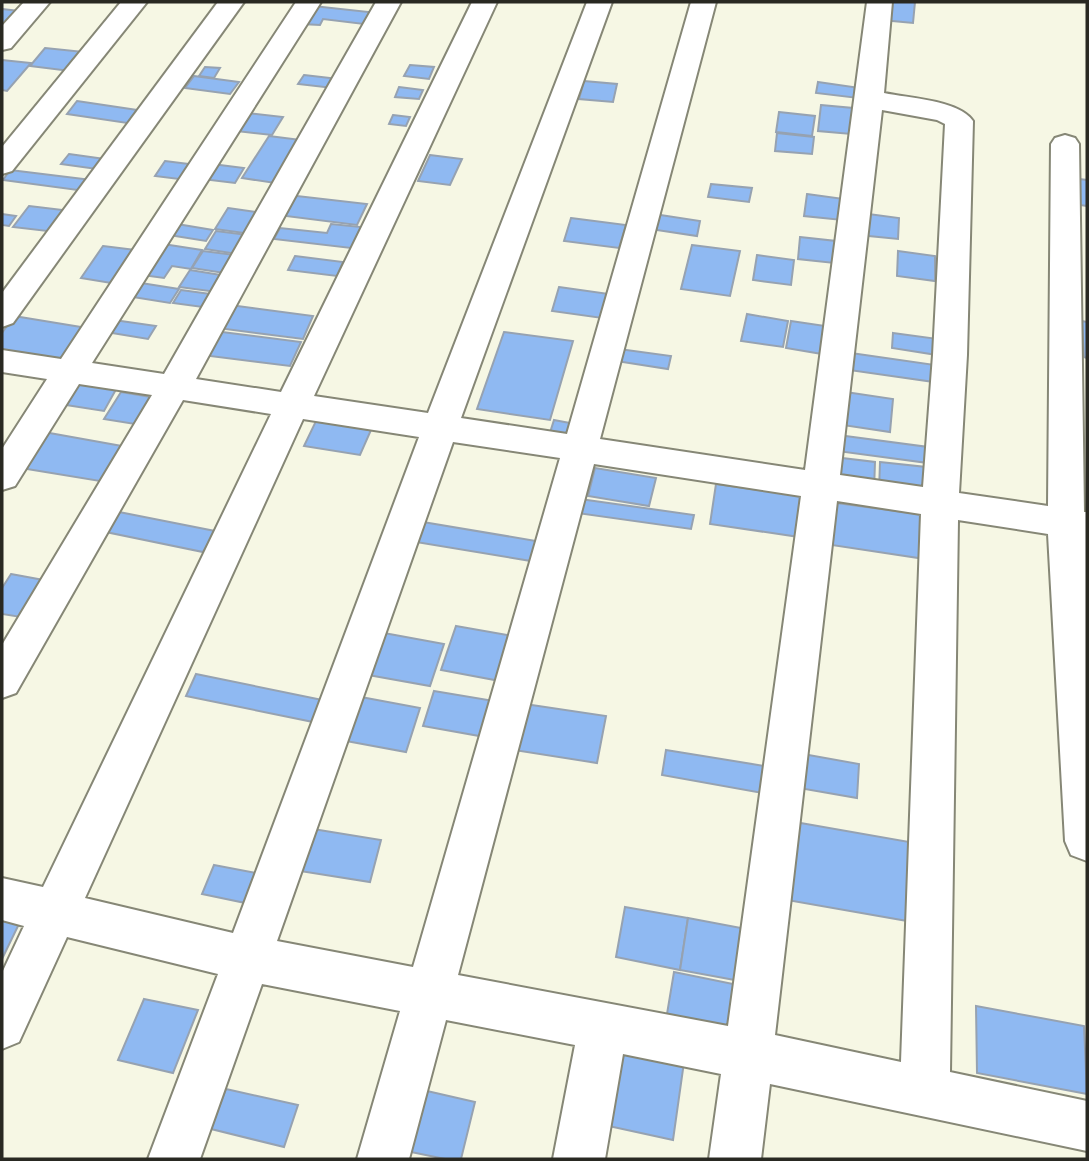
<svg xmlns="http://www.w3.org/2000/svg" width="1089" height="1161" font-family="'Roboto Serif',serif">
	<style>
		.building { fill: #8fb9f2; stroke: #96a2b1; stroke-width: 2 }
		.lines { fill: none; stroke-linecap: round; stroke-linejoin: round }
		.minor-casing { stroke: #868776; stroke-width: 4 }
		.minor { fill: #fff; fill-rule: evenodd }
	</style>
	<rect width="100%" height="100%" fill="#f6f7e4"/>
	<g class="building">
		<polygon points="885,2 915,2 913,23 882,20"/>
		<polygon points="313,6 378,13 372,25 323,19 320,25 302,24"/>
		<polygon points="2,9 20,11 5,27 2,27"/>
		<polygon points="45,48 84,52 70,71 30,66"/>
		<polygon points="2,60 31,63 7,91 2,90"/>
		<polygon points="410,65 434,67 429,79 404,76"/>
		<polygon points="205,67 220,68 214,78 199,76"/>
		<polygon points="304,75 339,79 333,88 298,84"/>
		<polygon points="194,76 239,82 230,94 185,88"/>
		<polygon points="584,81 617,84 613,102 579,99"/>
		<polygon points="818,82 860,88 858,98 816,93"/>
		<polygon points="399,87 423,90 419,99 395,97"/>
		<polygon points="77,101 144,111 134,124 67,114"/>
		<polygon points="821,105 853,108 851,134 818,131"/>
		<polygon points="779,112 815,116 812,136 776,132"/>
		<polygon points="247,113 283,117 272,135 236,131"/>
		<polygon points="393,115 410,117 406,126 389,124"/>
		<polygon points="777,133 814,137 812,154 775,151"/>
		<polygon points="269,136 301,140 275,183 242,178"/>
		<polygon points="69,154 112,160 104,170 61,164"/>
		<polygon points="430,155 462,159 450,185 418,181"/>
		<polygon points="165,161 197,165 187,180 155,176"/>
		<polygon points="212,164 244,168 235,183 202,179"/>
		<polygon points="10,170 92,180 85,191 3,180"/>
		<polygon points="1079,179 1087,180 1087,206 1080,205"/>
		<polygon points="711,184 752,188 749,202 708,197"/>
		<polygon points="807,194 844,199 842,220 804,216"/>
		<polygon points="288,195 367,204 357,225 278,215"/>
		<polygon points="29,206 71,211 56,232 13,227"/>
		<polygon points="228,208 263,213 251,234 215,229"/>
		<polygon points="861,213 899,218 898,239 859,235"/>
		<polygon points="2,214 16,216 9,226 2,225"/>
		<polygon points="654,214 700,221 697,236 650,229"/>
		<polygon points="571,218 626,225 619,248 564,241"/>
		<polygon points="177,224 213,230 206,241 169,235"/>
		<polygon points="331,224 361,227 351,248 274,239 280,228 327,233"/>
		<polygon points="216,231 248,235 237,254 205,249"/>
		<polygon points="800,237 836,241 834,263 798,259"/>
		<polygon points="163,244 202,250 191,269 172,266 164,278 142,275"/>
		<polygon points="692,245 740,251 730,296 681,289"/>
		<polygon points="103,246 144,251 123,285 81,278"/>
		<polygon points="203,251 235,255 224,273 192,268"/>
		<polygon points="898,251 935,256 935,281 897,276"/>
		<polygon points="757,255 794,260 791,285 753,280"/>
		<polygon points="295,256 343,262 337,276 288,270"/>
		<polygon points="190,270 227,276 217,292 179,287"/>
		<polygon points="141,283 179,289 170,303 133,297"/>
		<polygon points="559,287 609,294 602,318 552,311"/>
		<polygon points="181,290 218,295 210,308 173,303"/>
		<polygon points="230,305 313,316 303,339 218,328"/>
		<polygon points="747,314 788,321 783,347 741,341"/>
		<polygon points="14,316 87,328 61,365 2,355 2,333"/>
		<polygon points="114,320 156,326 148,339 106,332"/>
		<polygon points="791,321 832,327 828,355 786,348"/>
		<polygon points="1082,321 1087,322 1087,358 1084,357"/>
		<polygon points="214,331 301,342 290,366 202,355"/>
		<polygon points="504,332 573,341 550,420 477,409"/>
		<polygon points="893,333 938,339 937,355 892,348"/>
		<polygon points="619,349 671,356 668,369 616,361"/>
		<polygon points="851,353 935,365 934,382 849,370"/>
		<polygon points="82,379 119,384 104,411 66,405"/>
		<polygon points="839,391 893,399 890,432 836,424"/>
		<polygon points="121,392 157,398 141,425 104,419"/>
		<polygon points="554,420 570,423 564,442 548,439"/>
		<polygon points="316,421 371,430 360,455 304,446"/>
		<polygon points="44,432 133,448 112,483 21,468"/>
		<polygon points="838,435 928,447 928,463 837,451"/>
		<polygon points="834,457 875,462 874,491 833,486"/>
		<polygon points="880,462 926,467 925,498 879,492"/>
		<polygon points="595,468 656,478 649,506 588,496"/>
		<polygon points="716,484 810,497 806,538 710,524"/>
		<polygon points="580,499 694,515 691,529 577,513"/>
		<polygon points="829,502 926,515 925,559 825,544"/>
		<polygon points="109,510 215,531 203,552 96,530"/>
		<polygon points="423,522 536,541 531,561 416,542"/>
		<polygon points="11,574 49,581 27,618 2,614 2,588"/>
		<polygon points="456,626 513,636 500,681 441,670"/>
		<polygon points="384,633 444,644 430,686 368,675"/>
		<polygon points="196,674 332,702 323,724 186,696"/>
		<polygon points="434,691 494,701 485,737 423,726"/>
		<polygon points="361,697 420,708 406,752 346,741"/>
		<polygon points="525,704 606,716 597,763 514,750"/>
		<polygon points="666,750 777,768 774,795 662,775"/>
		<polygon points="803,754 859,764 857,798 799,788"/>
		<polygon points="795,822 915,843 913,922 787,900"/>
		<polygon points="313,829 381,840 370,882 300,871"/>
		<polygon points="214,865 266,875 255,905 202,894"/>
		<polygon points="625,907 688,918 680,970 616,957"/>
		<polygon points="688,918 757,931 751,983 680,970"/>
		<polygon points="2,920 19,924 2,959"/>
		<polygon points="674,972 738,985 730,1046 664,1032"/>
		<polygon points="144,999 198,1010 173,1073 118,1060"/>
		<polygon points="976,1006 1084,1026 1087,1094 977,1073"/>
		<polygon points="617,1049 684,1062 673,1140 604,1125"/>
		<polygon points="226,1089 298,1105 284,1147 211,1129"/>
		<polygon points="427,1091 475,1102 461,1159 445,1159 411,1152"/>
	</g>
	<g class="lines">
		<defs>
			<g id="minor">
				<polygon points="24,2 50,2 11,48 2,50 2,26"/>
				<polygon points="121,2 147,2 12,171 2,174 2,147"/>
				<polygon points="218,2 244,2 13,323 2,327 2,293"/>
				<path d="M296,2H321L92,363L164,374L376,2H401L196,379L281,392L472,2H497L314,396L428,413L587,2H612L461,418L567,434L691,2H716L600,439L805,470L867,2H892L884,93C908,98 959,100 973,121L967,355L959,493L1048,506L1051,144L1055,138L1065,135L1075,138L1079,144L1084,512H1087V861L1071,855L1065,841L1048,534L958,520L950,1072L1087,1101V1151L770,1084L761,1159H709L721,1074L623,1054L605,1159H553L575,1045L446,1020L409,1159H357L400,1011L262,984L200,1159H148L218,974L67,937L19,1042L2,1049V973L24,926L2,920V878L43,887L271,414L183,400L16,693L2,698V645L152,395L79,384L15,486L2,490V449L47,379L2,372V350L61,359ZM882,110L937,120L945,124L933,355L923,487L840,475ZM303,419L419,437L233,933L85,898ZM453,442L560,458L413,967L277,941ZM594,464L801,496L728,1026L458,975ZM837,501L921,514L901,1062L775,1035Z"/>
			</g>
		</defs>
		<use href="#minor" class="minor-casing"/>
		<use href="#minor" class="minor"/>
	</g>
	<rect width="1089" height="1161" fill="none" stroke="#292922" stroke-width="7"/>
</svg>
